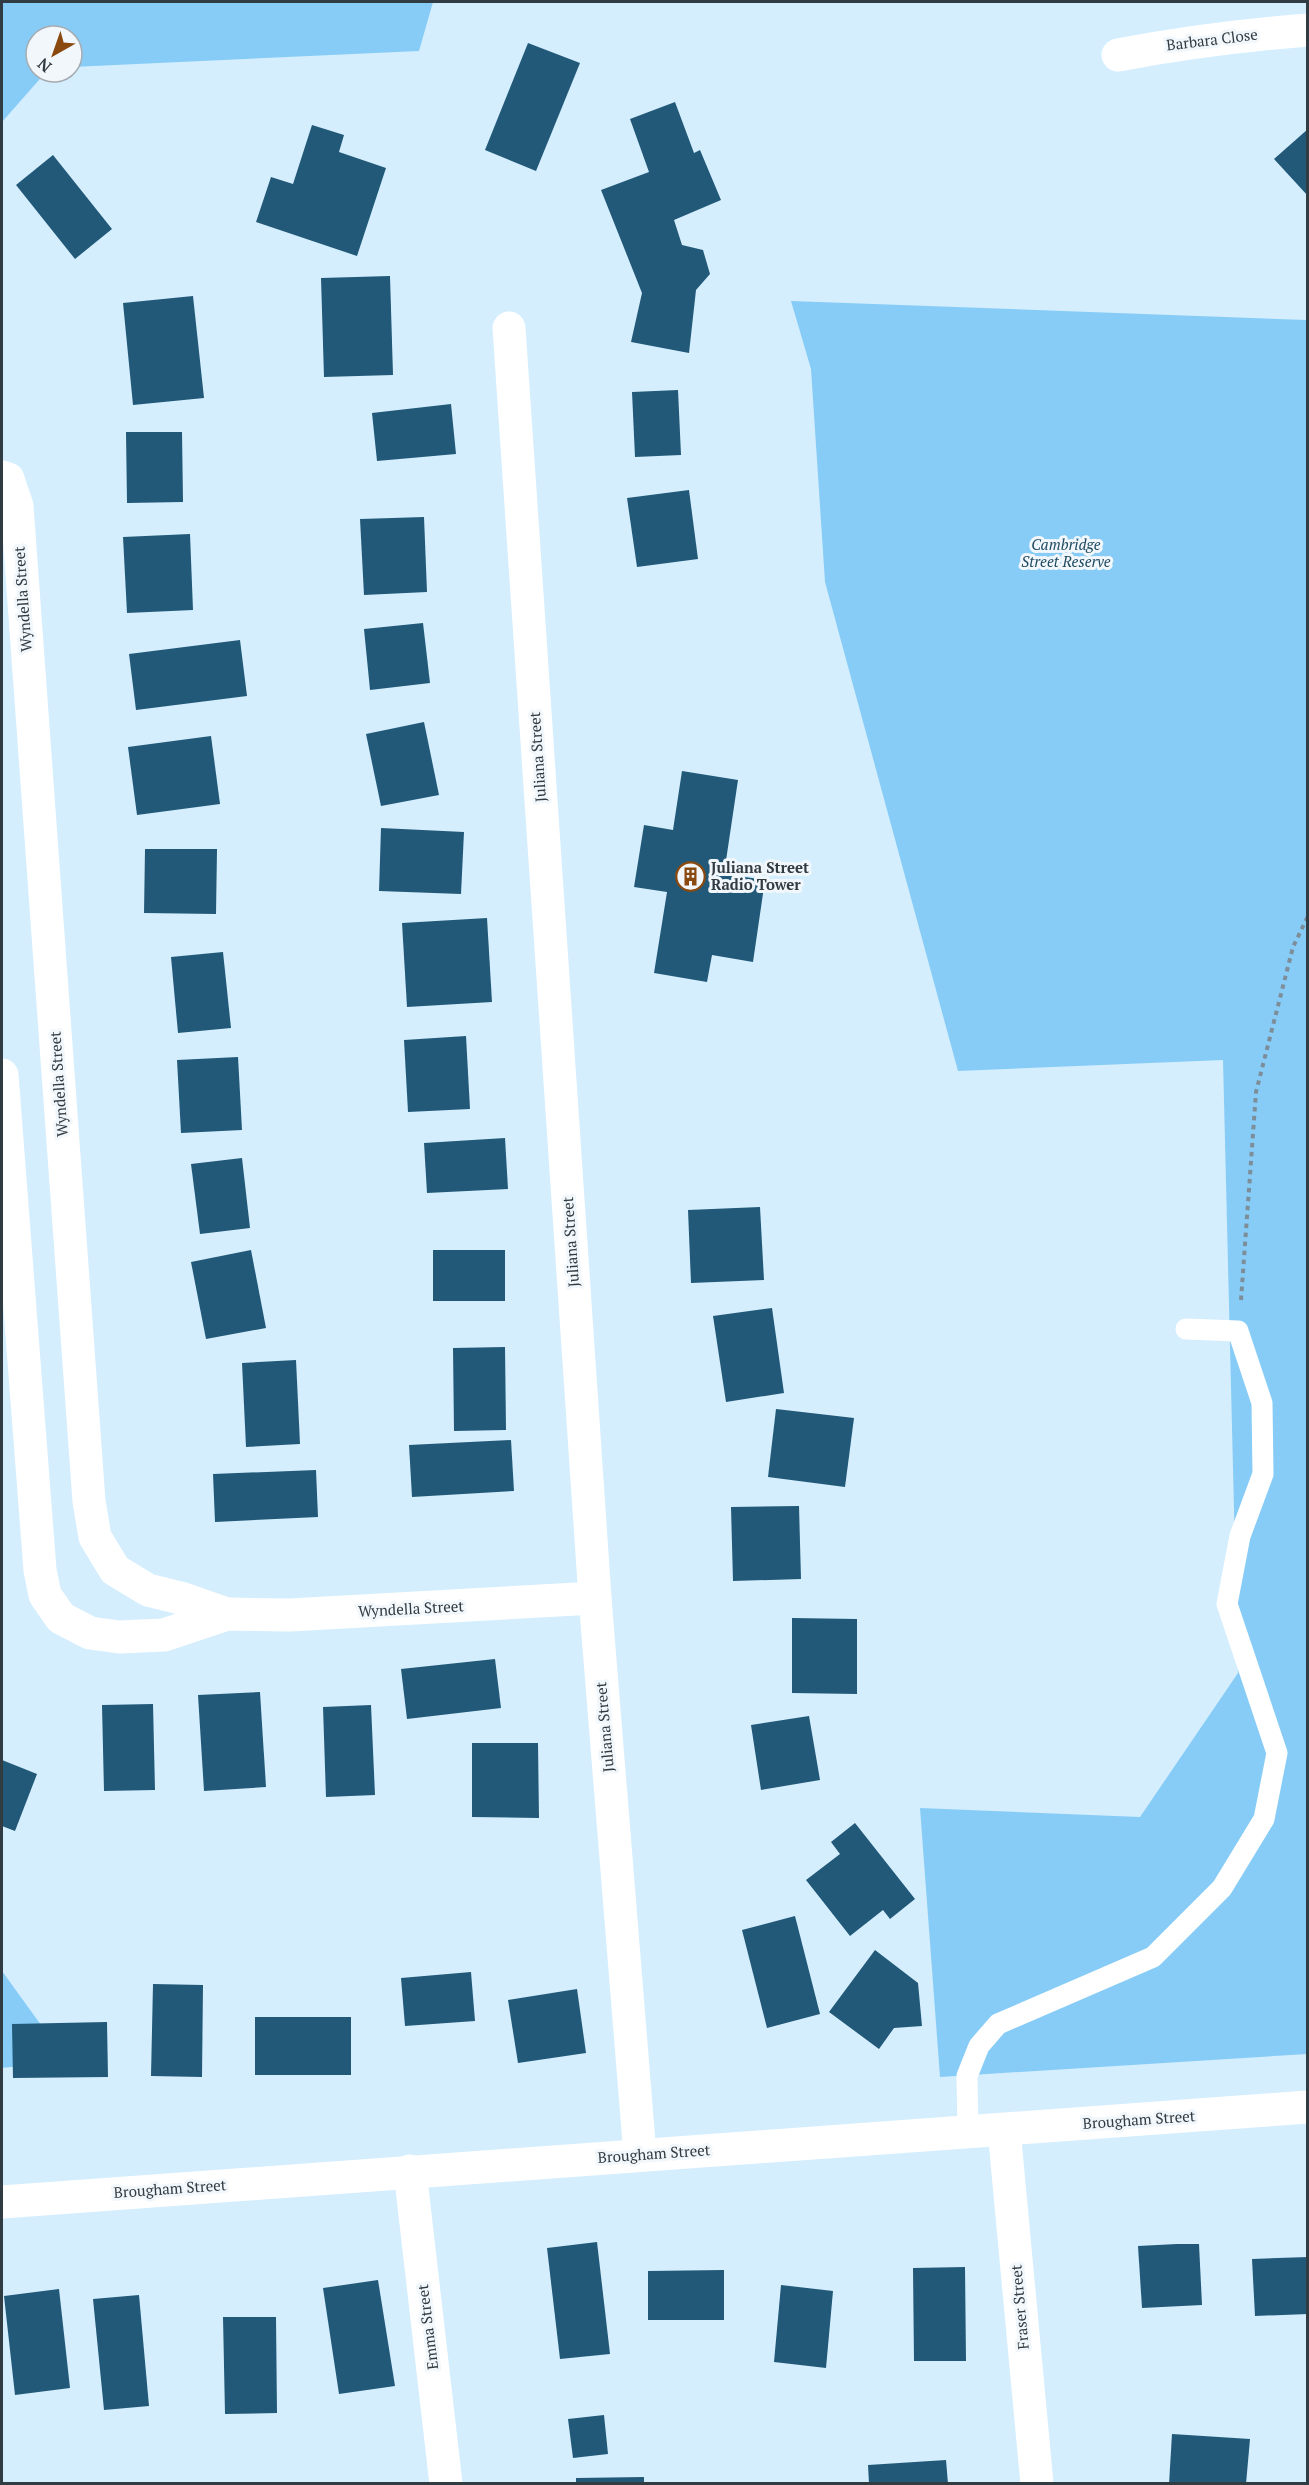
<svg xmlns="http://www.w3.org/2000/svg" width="1309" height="2485" font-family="'PT Serif',serif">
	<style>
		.green { fill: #87ccf7 }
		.building { fill: #225978 }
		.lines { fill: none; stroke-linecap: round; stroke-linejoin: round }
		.path { stroke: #7c8e99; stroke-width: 4; stroke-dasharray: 4.5 4.5; stroke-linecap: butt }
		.service { stroke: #fff; stroke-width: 21 }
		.minor { stroke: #fff; stroke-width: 33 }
		.labels { text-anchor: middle; stroke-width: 6; stroke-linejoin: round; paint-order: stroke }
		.street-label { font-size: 15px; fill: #313b42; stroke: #f2f7fb }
		.park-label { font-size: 15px; font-style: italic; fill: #204b63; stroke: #f2f7fb }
		.poi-label { font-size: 15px; font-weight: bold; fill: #313b42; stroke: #f2f7fb; text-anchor: start }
	</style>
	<rect width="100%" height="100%" fill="#d4eefe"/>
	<g class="green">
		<polygon points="2,2 433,2 419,51 72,67 72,36 36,36 36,72 46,72 2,122"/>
		<polygon points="791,301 1307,320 1307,2054 940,2077 920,1808 1140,1817 1238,1673 1223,1060 958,1071 825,582 811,369"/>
		<polygon points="2,1971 67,2061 2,2068"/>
	</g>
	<g class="building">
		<polygon points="528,43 580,63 536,171 485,150"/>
		<polygon points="675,102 694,153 700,150 721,200 674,220 682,245 703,250 710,274 696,290 689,353 631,342 642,293 601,190 649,172 630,119"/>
		<polygon points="312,125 344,135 339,152 386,168 357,256 256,222 271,177 293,184"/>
		<polygon points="1308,129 1308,196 1274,159"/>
		<polygon points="53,155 112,229 75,259 16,185"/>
		<polygon points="390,276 393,375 324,377 321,278"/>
		<polygon points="193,296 204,398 133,405 123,303"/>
		<polygon points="678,390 681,455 635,457 632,392"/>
		<polygon points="451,404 456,454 377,461 372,413"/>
		<polygon points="126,432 182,432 183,502 127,503"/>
		<polygon points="689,490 698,559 637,567 627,498"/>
		<polygon points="424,517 427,592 364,595 360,519"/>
		<polygon points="190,534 193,610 127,613 123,537"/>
		<polygon points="423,623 430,683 370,690 364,629"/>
		<polygon points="240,640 247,696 136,710 129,654"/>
		<polygon points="424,722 439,795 381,806 366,734"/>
		<polygon points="211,736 220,804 137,815 128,747"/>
		<polygon points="682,771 738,780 724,874 765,880 753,962 712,955 707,982 654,973 667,892 634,887 644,825 673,830"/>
		<polygon points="381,828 464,832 461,894 379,891"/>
		<polygon points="145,849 217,849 216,914 144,913"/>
		<polygon points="487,918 492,1002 407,1007 402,923"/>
		<polygon points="223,952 231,1028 178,1033 171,957"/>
		<polygon points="466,1036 470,1109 408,1112 404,1040"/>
		<polygon points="238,1057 242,1130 181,1133 177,1060"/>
		<polygon points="505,1138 508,1189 427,1193 424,1143"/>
		<polygon points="242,1158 250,1228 200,1234 191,1164"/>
		<polygon points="760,1207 764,1280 691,1283 688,1210"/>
		<polygon points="251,1250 266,1328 206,1339 191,1262"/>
		<rect x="433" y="1250" width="72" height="51"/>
		<polygon points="772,1308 784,1393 726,1402 713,1316"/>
		<polygon points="505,1347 506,1430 454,1431 453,1348"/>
		<polygon points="296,1360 300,1444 246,1447 242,1363"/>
		<polygon points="776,1409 854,1418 845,1487 768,1477"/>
		<polygon points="511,1440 514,1491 412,1497 409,1445"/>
		<polygon points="316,1470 318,1517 215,1522 213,1474"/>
		<polygon points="799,1506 801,1579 733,1581 731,1507"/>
		<polygon points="792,1618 857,1619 857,1694 792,1693"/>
		<polygon points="495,1659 501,1708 407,1719 401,1669"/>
		<polygon points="260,1692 266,1787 204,1791 198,1695"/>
		<polygon points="153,1704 155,1790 104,1791 102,1705"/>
		<polygon points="371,1705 375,1795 326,1797 323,1707"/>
		<polygon points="809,1716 820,1780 761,1790 751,1725"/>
		<polygon points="472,1743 538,1743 539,1818 472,1817"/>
		<polygon points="2,1760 37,1774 15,1831 2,1826"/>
		<polygon points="855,1823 915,1899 890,1919 883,1910 850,1936 806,1880 840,1854 831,1842"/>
		<polygon points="795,1916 820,2014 767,2028 742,1930"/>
		<polygon points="875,1950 918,1983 922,2026 894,2028 879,2049 829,2012"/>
		<polygon points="471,1972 475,2021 405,2026 401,1978"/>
		<polygon points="153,1984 203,1985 202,2077 151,2076"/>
		<polygon points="577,1989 586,2053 518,2063 508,2000"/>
		<rect x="255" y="2017" width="96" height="58"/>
		<polygon points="107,2022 108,2077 13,2078 12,2024"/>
		<polygon points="597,2242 610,2354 560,2359 547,2248"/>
		<polygon points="1177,2244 1199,2244 1202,2305 1142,2308 1138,2246"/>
		<polygon points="1308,2257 1308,2314 1255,2316 1252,2259"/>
		<polygon points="965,2267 966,2361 914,2361 913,2268"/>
		<polygon points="724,2270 724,2320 648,2320 648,2271"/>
		<polygon points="378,2280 395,2386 339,2394 323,2288"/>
		<polygon points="781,2285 833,2291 826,2368 774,2362"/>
		<polygon points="59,2289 70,2388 15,2395 4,2296"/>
		<polygon points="139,2295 149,2406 104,2410 93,2299"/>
		<polygon points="223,2317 276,2317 277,2413 225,2414"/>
		<polygon points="604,2415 608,2454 573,2458 568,2419"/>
		<polygon points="1172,2434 1250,2439 1246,2484 1169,2484"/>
		<polygon points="946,2460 948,2484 869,2484 868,2465"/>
		<polygon points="644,2477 644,2484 576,2484 576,2478"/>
	</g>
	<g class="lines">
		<polyline class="path" points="1241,1300 1256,1092 1293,947 1308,916"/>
		<polyline class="service" points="968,2133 967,2076 979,2046 998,2024 1153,1957 1222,1888 1264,1819 1277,1753 1227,1604 1240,1536 1263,1474 1262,1403 1238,1331 1186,1329"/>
		<g class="minor">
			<path d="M1118,55C1181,43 1244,35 1308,30"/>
			<polyline points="509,328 595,1598 640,2155"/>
			<polyline points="2,477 8,479 17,506 89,1501 95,1537 115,1570 148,1590 184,1599 227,1614"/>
			<polyline points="2,1075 40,1570 45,1595 61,1618 90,1633 119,1637 164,1635 227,1614 290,1615 595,1598"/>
			<polyline points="1004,2130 1037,2484"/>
			<polyline points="410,2171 446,2484"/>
			<polyline points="2,2202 1308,2107"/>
		</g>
	</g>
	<defs>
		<symbol id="building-ring" viewBox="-11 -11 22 22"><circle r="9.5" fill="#f2f7fb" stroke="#89490f" stroke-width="1.5"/><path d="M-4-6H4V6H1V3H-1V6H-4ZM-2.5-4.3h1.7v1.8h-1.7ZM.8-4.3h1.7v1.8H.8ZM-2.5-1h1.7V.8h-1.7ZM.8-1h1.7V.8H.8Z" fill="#89490f"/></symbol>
	</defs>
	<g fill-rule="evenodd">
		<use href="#building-ring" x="674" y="860" width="33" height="33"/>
	</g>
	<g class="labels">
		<g class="street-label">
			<text transform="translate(1212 40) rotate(-7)" y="5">Barbara Close</text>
			<text transform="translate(23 599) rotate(-94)" y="5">Wyndella Street</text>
			<text transform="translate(538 757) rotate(-94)" y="5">Juliana Street</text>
			<text transform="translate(59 1084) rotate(-94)" y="5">Wyndella Street</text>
			<text transform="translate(571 1242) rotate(-94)" y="5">Juliana Street</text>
			<text transform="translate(411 1609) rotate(-3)" y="5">Wyndella Street</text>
			<text transform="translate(605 1727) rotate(-95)" y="5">Juliana Street</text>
			<text transform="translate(1139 2120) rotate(-4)" y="5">Brougham Street</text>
			<text transform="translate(654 2154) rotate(-4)" y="5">Brougham Street</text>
			<text transform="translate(170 2189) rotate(-4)" y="5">Brougham Street</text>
			<text transform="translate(1020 2307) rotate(-95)" y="5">Fraser Street</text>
			<text transform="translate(428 2327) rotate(-97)" y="5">Emma Street</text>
		</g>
		<g class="park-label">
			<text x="1066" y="550">Cambridge<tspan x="1066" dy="17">Street Reserve</tspan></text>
		</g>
		<g class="poi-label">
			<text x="711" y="873">Juliana Street<tspan x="711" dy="17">Radio Tower</tspan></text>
		</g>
	</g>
	<rect width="1309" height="2485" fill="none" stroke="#313b42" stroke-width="6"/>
	<g transform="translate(54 54) rotate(220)"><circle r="28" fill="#f2f7fb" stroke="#a5acb1" stroke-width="1.5"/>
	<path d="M0-4.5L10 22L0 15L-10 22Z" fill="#89490f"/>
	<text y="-9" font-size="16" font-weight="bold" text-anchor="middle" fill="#313b42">N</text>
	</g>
</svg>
